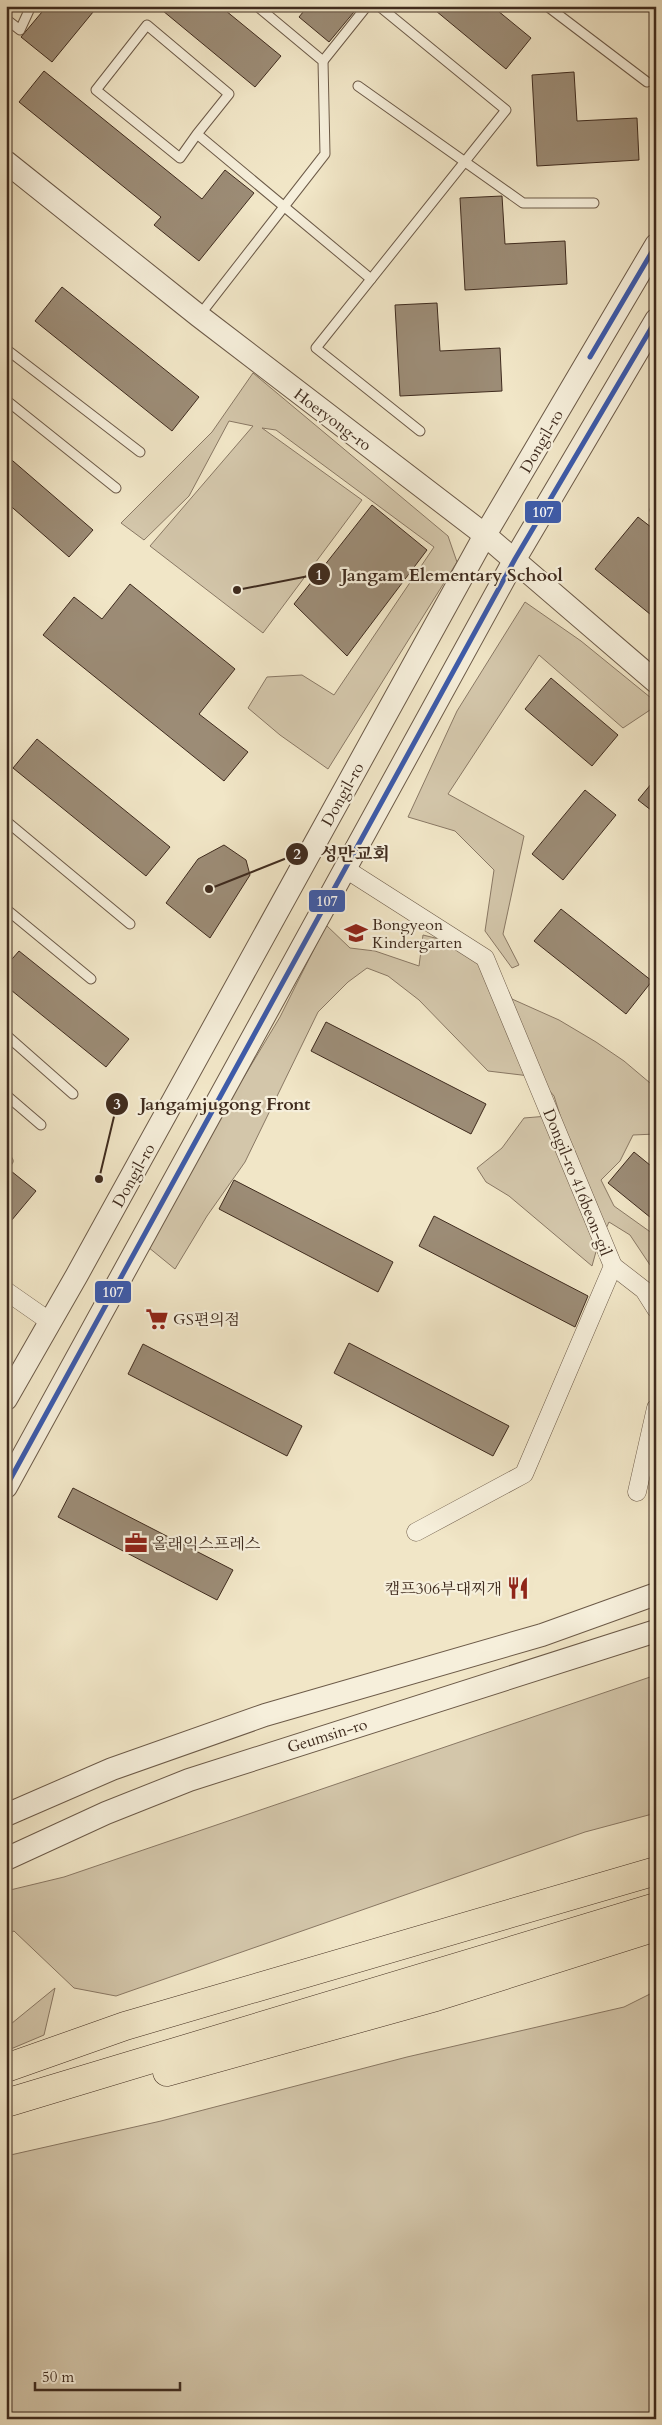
<svg xmlns="http://www.w3.org/2000/svg" width="662" height="2425" font-family="Cardo,'Noto Serif KR',serif">
	<style>
		.green { fill: #d3c6aa; stroke: #897864 }
		.building { fill: #9c8c76; stroke: #3f2b1e }
		.lines { fill: none; stroke-linecap: round; stroke-linejoin: round }
		.service-casing { stroke: #6c5a48; stroke-width: 11 }
		.minor-casing { stroke: #6c5a48; stroke-width: 19 }
		.tertiary-casing { stroke: #6c5a48; stroke-width: 24 }
		.trunk-casing { stroke: #3f2b1e; stroke-width: 29 }
		.service { stroke: #f6efdb; stroke-width: 9 }
		.minor { stroke: #f6efdb; stroke-width: 18 }
		.tertiary { stroke: #f6efdb; stroke-width: 22 }
		.trunk { stroke: #f1e6c7; stroke-width: 28 }
		.bus-1-casing { stroke: #f6efdb; stroke-width: 9 }
		.bus-1 { stroke: #3d5bab; stroke-width: 5 }
		.labels { text-anchor: middle; stroke-width: 4.5; stroke-linejoin: round; paint-order: stroke }
		.street-label { font-size: 16px; fill: #3f2b1e; stroke: #f6efdb }
		.poi-label { font-size: 16px; fill: #3f2b1e; stroke: #f6efdb; text-anchor: start }
		.leader { fill: none; stroke: #3f2b1e; stroke-width: 2 }
		.callout-dot { fill: #3f2b1e; stroke: #f6efdb; stroke-width: 2 }
		.mark-label { font-size: 15px; text-anchor: middle; font-weight: bold; fill: #fff }
		.callout-label { font-size: 18px; text-anchor: middle; font-weight: bold; fill: #3f2b1e; stroke: #f6efdb; stroke-width: 4.5; stroke-linejoin: round; paint-order: stroke }
		.line-badge { stroke: #f6efdb; stroke-width: 2 }
		.badge-label { font-size: 14px; text-anchor: middle; font-weight: bold; fill: #fff }
	</style>
	<rect width="100%" height="100%" fill="#f1e6c7"/>
	<filter id="stains"><feTurbulence type="fractalNoise" baseFrequency=".004" numOctaves="4"/><feColorMatrix values="0 0 0 0 .2 0 0 0 0 .09 0 0 0 0 .02 0 0 0 .5 -.17"/></filter>
	<radialGradient id="worn" r=".72"><stop offset=".6" stop-color="#630" stop-opacity="0"/><stop offset="1" stop-color="#630" stop-opacity=".3"/></radialGradient>
	<g class="green">
		<polygon points="253,373 448,536 457,562 328,769 280,735 248,708 267,677 302,675 334,695 434,547 276,430 262,428 362,500 263,633 150,546 253,426 229,421 189,496 144,540 121,523 212,432"/>
		<polygon points="525,602 581,641 656,702 656,706 623,728 539,655 448,794 524,836 503,934 519,965 512,968 485,931 494,870 455,831 408,817 457,711"/>
		<polygon points="326,925 350,948 375,951 419,966 423,935 488,951 512,999 559,1020 596,1042 624,1061 656,1088 656,1134 633,1135 620,1161 601,1180 614,1206 656,1236 656,1259 650,1265 630,1235 609,1222 597,1248 592,1266 509,1196 486,1182 477,1168 502,1148 524,1118 560,1115 554,1096 538,1077 488,1071 419,1000 388,976 367,968 348,982 318,1012 245,1162 207,1216 175,1269 148,1247 215,1125 280,1017"/>
		<polygon points="656,1675 656,1813 585,1832 116,1996 74,1988 14,1931 6,1935 6,1891 64,1877"/>
		<polygon points="55,1988 44,2035 6,2051 6,2028"/>
		<polygon points="656,1991 656,2419 6,2419 6,2156 161,2121 407,2057 624,2007"/>
	</g>
	<g class="building">
		<polygon points="47,6 98,6 52,62 21,37"/>
		<polygon points="157,6 220,6 281,56 255,87"/>
		<polygon points="308,6 359,6 329,42 299,17"/>
		<polygon points="430,6 492,6 531,38 506,69"/>
		<polygon points="44,71 202,199 225,170 254,193 199,261 154,225 161,217 19,102"/>
		<polygon points="574,72 577,121 637,118 639,160 537,166 532,75"/>
		<polygon points="502,196 505,244 565,241 567,284 465,290 460,198"/>
		<polygon points="62,287 199,397 172,431 35,321"/>
		<polygon points="437,303 440,351 500,348 502,391 400,396 395,305"/>
		<polygon points="6,455 93,530 69,557 6,502"/>
		<polygon points="372,505 427,550 347,656 294,604"/>
		<polygon points="638,517 656,531 656,619 595,569"/>
		<polygon points="130,584 235,669 199,714 248,752 224,781 43,635 74,597 102,619"/>
		<polygon points="551,678 618,735 592,766 525,709"/>
		<polygon points="37,739 170,847 146,876 13,768"/>
		<polygon points="656,778 656,814 638,800"/>
		<polygon points="585,790 616,815 563,880 532,854"/>
		<polygon points="224,845 246,860 250,875 210,938 166,903 198,859"/>
		<polygon points="561,909 652,981 626,1014 534,941"/>
		<polygon points="19,951 129,1039 106,1067 6,986 6,966"/>
		<polygon points="326,1022 486,1104 471,1134 311,1051"/>
		<polygon points="634,1152 656,1170 656,1222 608,1183"/>
		<polygon points="6,1167 36,1191 6,1227"/>
		<polygon points="234,1180 393,1262 378,1292 219,1209"/>
		<polygon points="434,1216 588,1296 575,1327 419,1246"/>
		<polygon points="349,1343 509,1426 493,1456 334,1373"/>
		<polygon points="143,1344 302,1426 287,1456 128,1374"/>
		<polygon points="73,1488 233,1570 217,1600 58,1517"/>
	</g>
	<g class="lines">
		<defs>
			<g id="service">
				<polyline points="379,6 506,110 316,348 420,431"/>
				<polyline points="547,6 647,82"/>
				<polyline points="6,19 20,30 31,6"/>
				<polyline points="323,61 367,6"/>
				<polyline points="358,86 523,203 594,203"/>
				<polyline points="197,134 180,158 96,90 147,25 229,94 197,134 371,279"/>
				<polyline points="199,316 325,154 323,61 257,6"/>
				<polyline points="6,349 140,452"/>
				<polyline points="6,400 116,488"/>
				<polyline points="655,510 656,511"/>
				<polyline points="6,821 130,924"/>
				<polyline points="6,909 91,979"/>
				<polyline points="6,1035 73,1094"/>
				<polyline points="6,1095 41,1125"/>
				<polyline points="6,1160 8,1161"/>
			</g>
			<g id="minor">
				<polyline points="344,868 485,958 613,1266 524,1474 416,1532"/>
				<polyline points="613,1266 644,1290 656,1309"/>
				<polyline points="6,1291 49,1321"/>
				<polyline points="637,1492 656,1408"/>
			</g>
			<g id="tertiary">
				<polyline points="6,162 199,316 485,535 656,682"/>
				<polyline points="6,1399 77,1275 485,535 656,245"/>
				<polyline points="6,1487 515,559 656,320"/>
				<polyline points="6,1815 112,1769 265,1715 542,1635 656,1594"/>
				<polyline points="6,1859 106,1813 189,1780 656,1631"/>
			</g>
			<g id="trunk">
				<polyline points="6,2068 125,2026 656,1871"/>
				<polyline points="167,2072 436,1997 650,1929"/>
				<polyline points="6,2103 656,1907"/>
			</g>
		</defs>
		<use href="#service" class="service-casing"/>
		<use href="#minor" class="minor-casing"/>
		<use href="#tertiary" class="tertiary-casing"/>
		<use href="#trunk" class="trunk-casing"/>
		<use href="#service" class="service"/>
		<use href="#minor" class="minor"/>
		<use href="#tertiary" class="tertiary"/>
		<use href="#trunk" class="trunk"/>
		<defs>
			<g id="bus-1">
				<polyline points="590,357 656,245"/>
				<polyline points="6,1487 515,559 656,320"/>
			</g>
		</defs>
		<use href="#bus-1" class="bus-1-casing"/>
		<use href="#bus-1" class="bus-1"/>
	</g>
	<defs>
		<symbol id="school-bare" viewBox="-9 -9 18 18"><path d="M0-5L7-2L0 1L-7-2ZM-4 1L0 2.5L4 1V4Q0 6-4 4Z" fill="#8f2418" stroke="#f6efdb" stroke-width="2.5" paint-order="stroke"/></symbol>
		<symbol id="supermarket-bare" viewBox="-9 -9 18 18"><path d="M-6-5.5h2.5l.6 2H6L4.5 2H-2.5L-4.4-4H-6ZM-1.5 3.2a1.3 1.3 0 1 0 .1 0ZM3 3.2a1.3 1.3 0 1 0 .1 0Z" fill="#8f2418" stroke="#f6efdb" stroke-width="2.5" paint-order="stroke"/></symbol>
		<symbol id="office-bare" viewBox="-9 -9 18 18"><path d="M-6-3h4V-5.5h4V-3h4V5H-6ZM-1-4.5V-3h2v-1.5ZM-6 0V1H6V0Z" fill="#8f2418" stroke="#f6efdb" stroke-width="2.5" paint-order="stroke"/></symbol>
		<symbol id="restaurant-bare" viewBox="-9 -9 18 18"><path d="M-5-6h1v4h1v-4h1v4h1v-4h1v5L-1.5 .5V6h-2V.5L-5-1ZM5-6V6H3V1.5H1.5Q1.5-4 5-6Z" fill="#8f2418" stroke="#f6efdb" stroke-width="2.5" paint-order="stroke"/></symbol>
	</defs>
	<g fill-rule="evenodd">
		<use href="#school-bare" x="340" y="917" width="32" height="32"/>
		<use href="#supermarket-bare" x="141" y="1303" width="32" height="32"/>
		<use href="#office-bare" x="120" y="1527" width="32" height="32"/>
		<use href="#restaurant-bare" x="502" y="1572" width="32" height="32"/>
	</g>
	<g class="labels">
		<g class="street-label">
			<text transform="translate(333 419) rotate(37)" y="6">Hoeryong-ro</text>
			<text transform="translate(541 441) rotate(-60)" y="6">Dongil-ro</text>
			<text transform="translate(342 794) rotate(-61)" y="6">Dongil-ro</text>
			<text transform="translate(133 1175) rotate(-61)" y="6">Dongil-ro</text>
			<text transform="translate(578 1182) rotate(68)" y="6">Dongil-ro 416beon-gil</text>
			<text transform="translate(327 1735) rotate(-17)" y="6">Geumsin-ro</text>
		</g>
		<g class="poi-label">
			<text x="372" y="930">Bongyeon<tspan x="372" dy="18">Kindergarten</tspan></text>
			<text x="173" y="1325">GS편의점</text>
			<text x="152" y="1549">올래익스프레스</text>
			<text x="502" y="1594" text-anchor="end">캠프306부대찌개</text>
		</g>
	</g>
	<path class="leader" d="M237 590L319 574M209 889L297 854M99 1179L117 1104"/>
	<g class="callout-dot">
		<circle cx="237" cy="590" r="5"/>
		<circle cx="209" cy="889" r="5"/>
		<circle cx="99" cy="1179" r="5"/>
		<circle cx="319" cy="574" r="12"/>
		<circle cx="297" cy="854" r="12"/>
		<circle cx="117" cy="1104" r="12"/>
	</g>
	<g class="mark-label">
		<text x="319" y="580">1</text>
		<text x="297" y="859">2</text>
		<text x="117" y="1109">3</text>
	</g>
	<g class="callout-label">
		<text x="452" y="581">Jangam Elementary School</text>
		<text x="355" y="860">성만교회</text>
		<text x="225" y="1110">Jangamjugong Front</text>
	</g>
	<g class="line-badge">
		<rect x="524" y="500" width="38" height="24" rx="5" fill="#3d5bab"/>
		<rect x="308" y="889" width="38" height="24" rx="5" fill="#3d5bab"/>
		<rect x="94" y="1280" width="38" height="24" rx="5" fill="#3d5bab"/>
	</g>
	<g class="badge-label">
		<text x="543" y="517">107</text>
		<text x="327" y="906">107</text>
		<text x="113" y="1297">107</text>
	</g>
	<rect width="662" height="2425" fill="none" stroke="#f1e6c7" stroke-width="25"/>
	<rect x="8" y="8" width="647" height="2410" fill="none" stroke="#3f2b1e" stroke-width="2.5"/>
	<rect x="12" y="12" width="637" height="2400" fill="none" stroke="#3f2b1e"/>
	<path d="M35 2382v8h145v-8" fill="none" stroke="#3f2b1e" stroke-width="2.5"/>
	<text x="42" y="2382" font-size="15" fill="#3f2b1e" stroke="#f6efdb" stroke-width="4" paint-order="stroke">50 m</text>
	<rect width="100%" height="100%" filter="url(#stains)"/>
	<rect width="100%" height="100%" fill="url(#worn)"/>
</svg>
